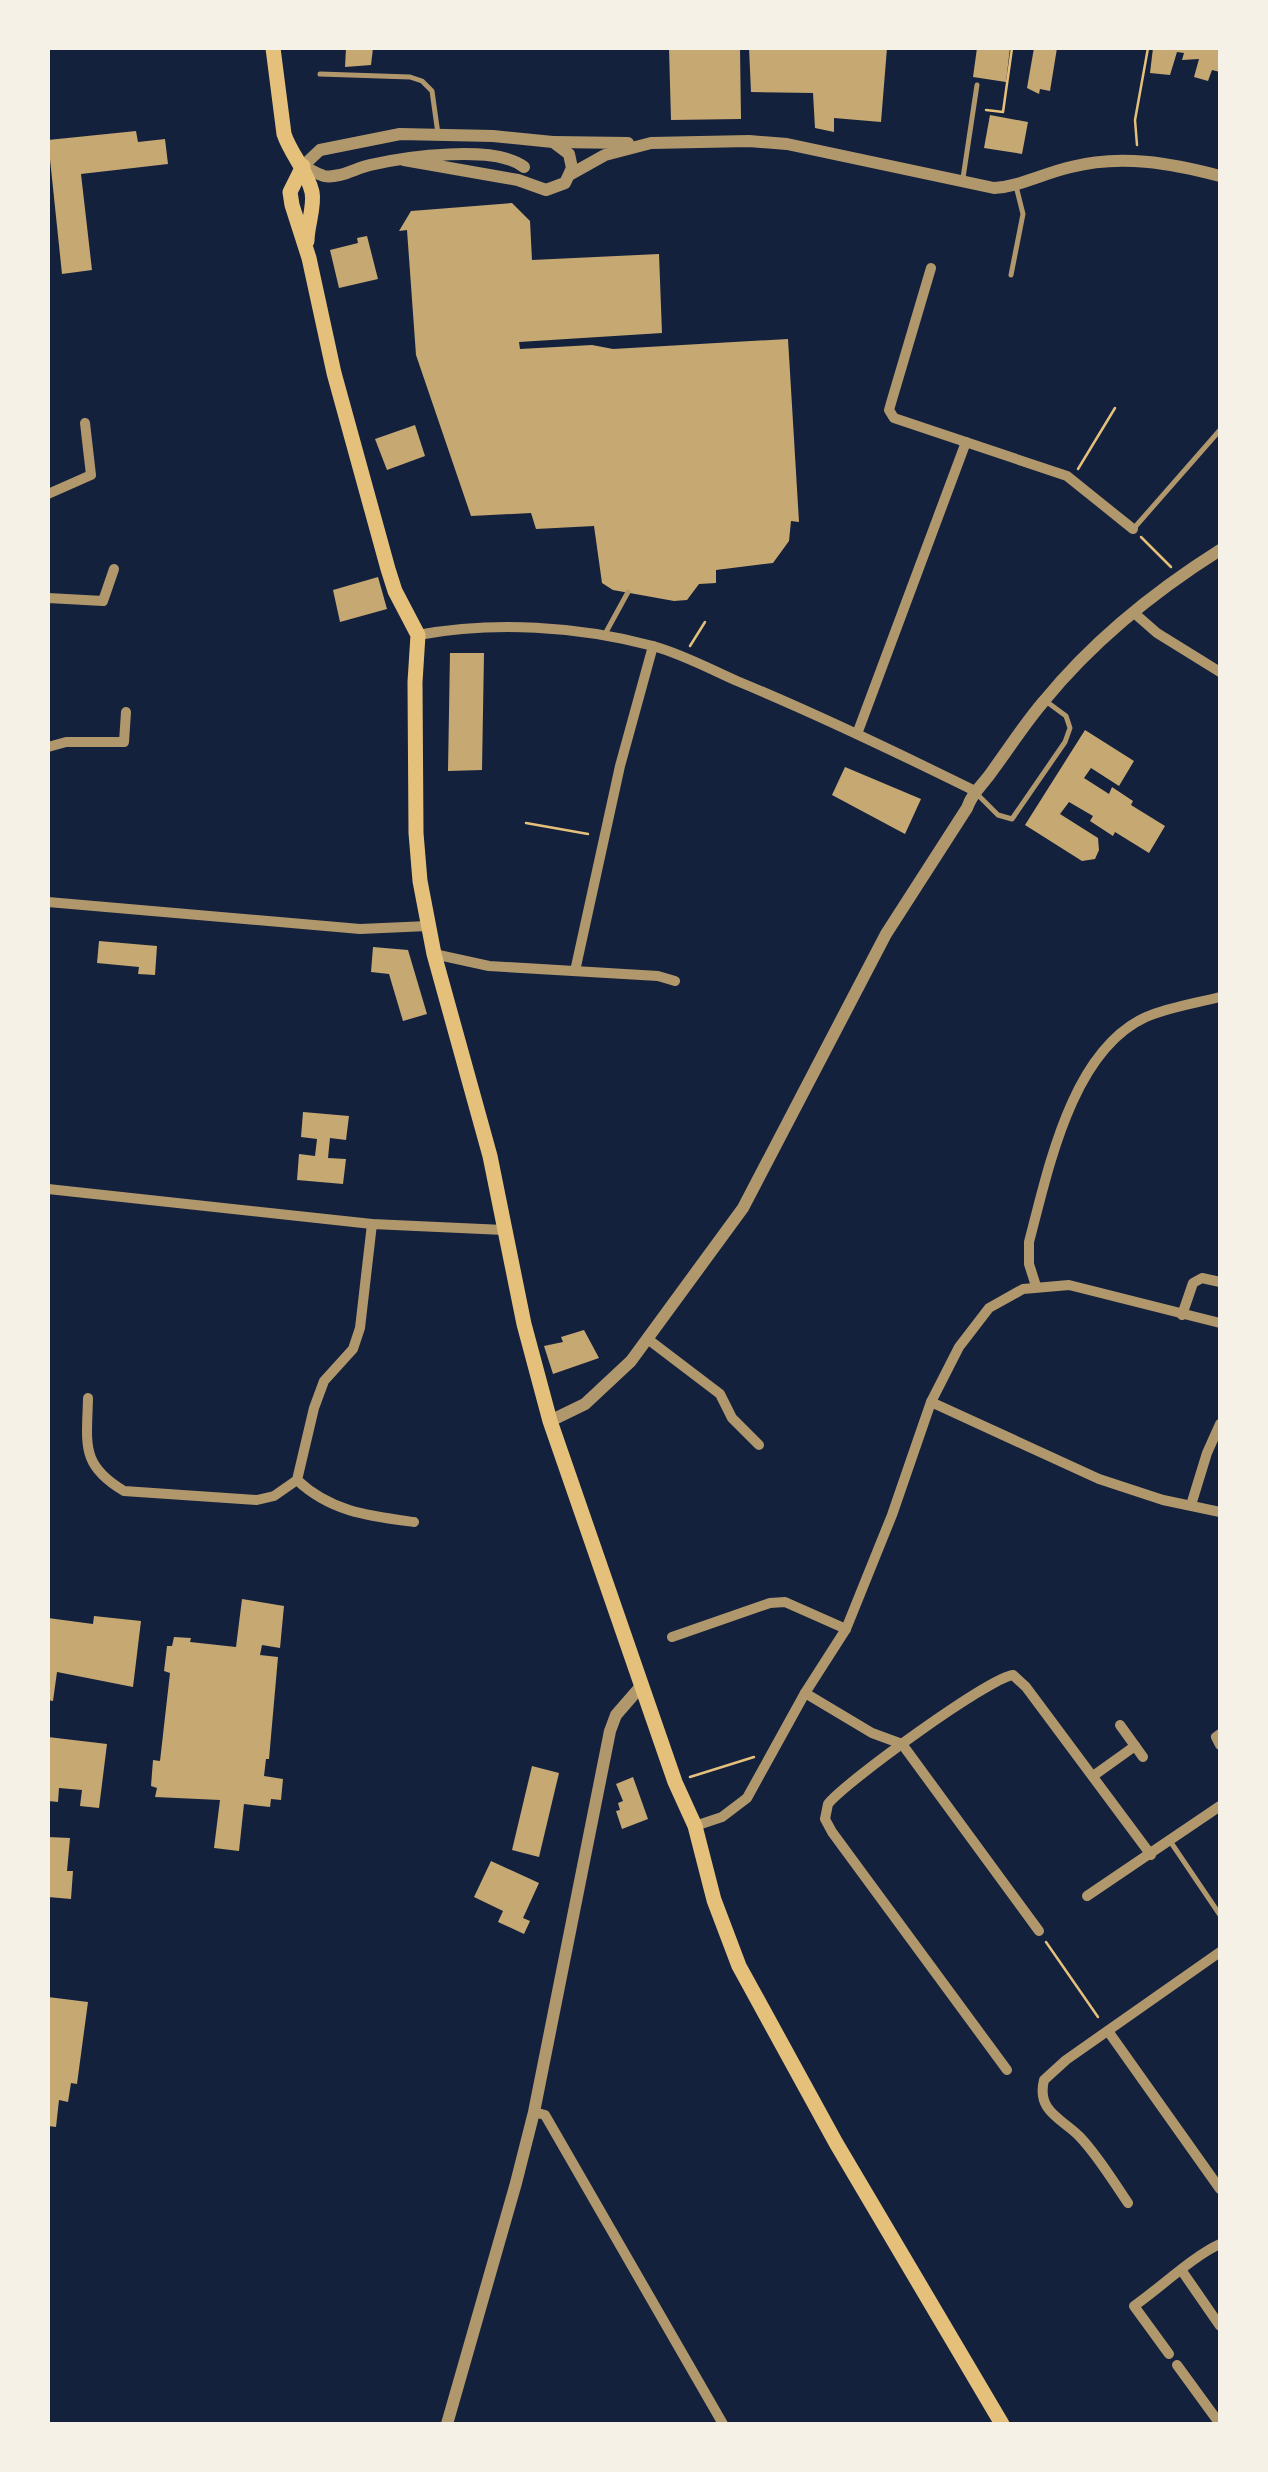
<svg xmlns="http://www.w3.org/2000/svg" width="1268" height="2472" font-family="Merriweather,serif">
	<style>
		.building { fill: #c6a872 }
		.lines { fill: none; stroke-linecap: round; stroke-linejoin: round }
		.path { stroke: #e5c07b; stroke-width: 2.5 }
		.service { stroke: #b1986c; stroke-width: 5 }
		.minor { stroke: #b1986c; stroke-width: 10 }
		.tertiary { stroke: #b1986c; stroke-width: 12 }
		.primary { stroke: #e5c07b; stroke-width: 15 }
	</style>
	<rect width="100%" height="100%" fill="#14213d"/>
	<g class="building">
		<polygon points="346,48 373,48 371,65 345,67"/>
		<polygon points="669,48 740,48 741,119 671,120"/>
		<polygon points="749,48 887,48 881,122 834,118 834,132 815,128 813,93 751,92"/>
		<polygon points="977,48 1010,48 1006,82 973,77"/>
		<polygon points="1034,48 1057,48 1050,91 1040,89 1039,94 1027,88"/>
		<polygon points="1153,48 1220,48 1220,72 1212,70 1208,81 1194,77 1199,59 1182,60 1184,53 1177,52 1170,75 1150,73"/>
		<polygon points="990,115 1028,122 1022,154 984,148"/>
		<polygon points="136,131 138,142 165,139 168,164 81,174 92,270 62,274 48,140"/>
		<polygon points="512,203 530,221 532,260 659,254 662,333 519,342 520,349 592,345 613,349 788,339 799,522 791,521 789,541 773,563 716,570 716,583 699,584 687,600 674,601 613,590 602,583 594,526 536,529 531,513 471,516 416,355 407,230 399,231 411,211"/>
		<polygon points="367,236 378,279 339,288 330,250 358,243 357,238"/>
		<polygon points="415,425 425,456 387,470 375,439"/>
		<polygon points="378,577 387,609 340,622 333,590"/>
		<polygon points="450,653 484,653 482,770 448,771"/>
		<polygon points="1085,730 1134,761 1119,786 1091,768 1084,778 1109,794 1112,787 1133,801 1131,805 1165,826 1149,853 1115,832 1113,836 1090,821 1093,816 1069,802 1060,814 1098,838 1099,850 1095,859 1082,861 1025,825"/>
		<polygon points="845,767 921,799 905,834 832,795"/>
		<polygon points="99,941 157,946 155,975 138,974 139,967 97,963"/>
		<polygon points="373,947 408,950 427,1014 403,1021 389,974 371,972"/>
		<polygon points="303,1112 349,1116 346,1140 330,1138 328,1158 346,1159 343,1184 297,1180 299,1154 315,1156 317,1139 301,1137"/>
		<polygon points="584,1330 599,1358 553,1374 544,1346 563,1342 561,1337"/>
		<polygon points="242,1599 284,1606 280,1648 262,1645 260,1655 278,1657 269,1759 266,1759 264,1776 283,1779 281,1800 271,1799 270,1807 244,1804 239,1851 214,1848 220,1800 155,1797 157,1788 151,1786 153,1760 160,1761 170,1673 164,1671 167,1646 172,1646 174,1637 191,1638 190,1642 236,1647"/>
		<polygon points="94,1616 141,1621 133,1687 57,1672 53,1701 48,1700 48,1618 93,1624"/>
		<polygon points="48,1737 107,1744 99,1808 80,1806 82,1790 59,1788 58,1802 48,1801"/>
		<polygon points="532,1766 559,1773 539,1857 512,1850"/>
		<polygon points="633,1777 648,1819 622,1829 616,1811 620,1810 618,1803 623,1801 616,1784"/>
		<polygon points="48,1837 70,1838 67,1871 73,1871 71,1899 48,1897"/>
		<polygon points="491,1861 539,1883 523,1918 530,1921 524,1934 498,1922 503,1911 474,1897"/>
		<polygon points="48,1997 88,2002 77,2084 71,2083 68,2102 59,2100 56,2127 48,2126"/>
	</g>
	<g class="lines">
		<g class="path">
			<polyline points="986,110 1003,112 1012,48"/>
			<polyline points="1137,145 1135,120 1148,48"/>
			<polyline points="1078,469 1115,408"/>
			<polyline points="1141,537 1171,567"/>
			<polyline points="690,646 705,622"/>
			<polyline points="526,823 588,834"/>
			<polyline points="690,1777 754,1757"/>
			<polyline points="1046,1942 1098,2017"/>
		</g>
		<g class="service">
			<polyline points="320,74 410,77 422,81 432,91 438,134"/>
			<polyline points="963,178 977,85"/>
			<polyline points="1011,275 1023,214 1016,186"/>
			<polyline points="1135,527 1220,430"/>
			<polyline points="605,634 628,592"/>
			<polyline points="977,794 998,815 1012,819 1065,742 1070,728 1066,716 1047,702"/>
			<polyline points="1170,1841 1220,1915"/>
		</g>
		<g class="minor">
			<polyline points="931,268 891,403 889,410 894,418 1067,476 1133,529"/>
			<polyline points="48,494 91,475 85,423"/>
			<polyline points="48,598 103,601 114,569"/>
			<polyline points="1133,612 1157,633 1220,672"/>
			<path d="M418,635C494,621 578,626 653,646C682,654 710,669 737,681C817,714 896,752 973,790"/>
			<polyline points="857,734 966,442"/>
			<polyline points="48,747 66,742 124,742 126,712"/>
			<polyline points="48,902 360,929 428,926"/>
			<polyline points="434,954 489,966 658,976 675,981"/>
			<polyline points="575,971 620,766 653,646"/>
			<polyline points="48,1189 372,1224 504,1230"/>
			<path d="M372,1224L360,1328L353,1349L324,1381L314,1408L297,1480C331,1512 369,1516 414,1522"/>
			<path d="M1036,1286L1029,1264V1242C1048,1171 1071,1051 1146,1017C1169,1007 1197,1003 1220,997"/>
			<polyline points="1182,1315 1193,1283 1202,1278 1220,1282"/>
			<polyline points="649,1340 720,1394 732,1418 759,1445"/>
			<path d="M88,1398C87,1444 80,1465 124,1491L257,1500L274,1496L297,1480"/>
			<polyline points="931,1402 1099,1479 1163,1500 1220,1512"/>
			<polyline points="1191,1505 1207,1453 1220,1424"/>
			<polyline points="672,1637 770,1603 785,1602 846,1629"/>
			<polyline points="805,1693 872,1733 902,1744"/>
			<polyline points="1120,1725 1143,1757"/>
			<polyline points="1220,1734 1216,1737 1220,1745"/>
			<polyline points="902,1744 1039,1931"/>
			<polyline points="1093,1776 1135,1746"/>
			<polyline points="695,1826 722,1817 747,1798 805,1693 846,1629 892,1515 931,1402 959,1347 989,1308 1023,1289 1069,1285 1220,1323"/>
			<polyline points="1087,1896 1220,1806"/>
			<polyline points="1108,2031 1220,2189"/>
			<path d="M1007,2070L832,1832L825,1819L828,1804C845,1782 989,1678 1013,1675L1026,1687L1151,1855"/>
			<polyline points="534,2112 545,2115 723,2424"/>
			<path d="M1128,2203C1113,2181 1098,2156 1080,2137C1063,2119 1036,2112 1044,2080L1066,2060L1220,1952"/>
			<polyline points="1182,2271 1220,2326"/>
			<path d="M1169,2354L1134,2306C1160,2288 1193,2256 1220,2244"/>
			<polyline points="1177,2365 1220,2424"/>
		</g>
		<g class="tertiary">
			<polyline points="553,142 628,143"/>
			<path d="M404,160L518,180L546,190L565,183L572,168L569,154L553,142L493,136L400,134L320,150L303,166C309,169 317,174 324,176C338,179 356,168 370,165C405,157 495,144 524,167"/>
			<path d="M571,174L605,155L651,143L749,141L787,144L994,188C1022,186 1044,173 1071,167C1120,154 1171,163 1220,176"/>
			<path d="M550,1421L585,1404L631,1361L743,1208L886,934L967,808C973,791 983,785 993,770C1010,747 1025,723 1044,701C1093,641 1155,591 1220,550"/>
			<polyline points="447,2424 516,2183 534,2112 610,1731 616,1715 642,1685"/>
		</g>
		<g class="primary">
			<path d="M273,48L284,134C291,155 307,170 312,192C315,206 307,226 307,241"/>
			<polyline points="303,166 290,192 292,205 309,258 334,373 388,569 395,591 418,635 415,682 416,833 420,881 434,954 490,1156 524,1324 550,1421 675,1782 695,1826 714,1900 739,1966 836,2143 1002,2424"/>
		</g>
	</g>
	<rect width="1268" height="2472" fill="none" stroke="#f6f1e7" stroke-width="100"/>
</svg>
